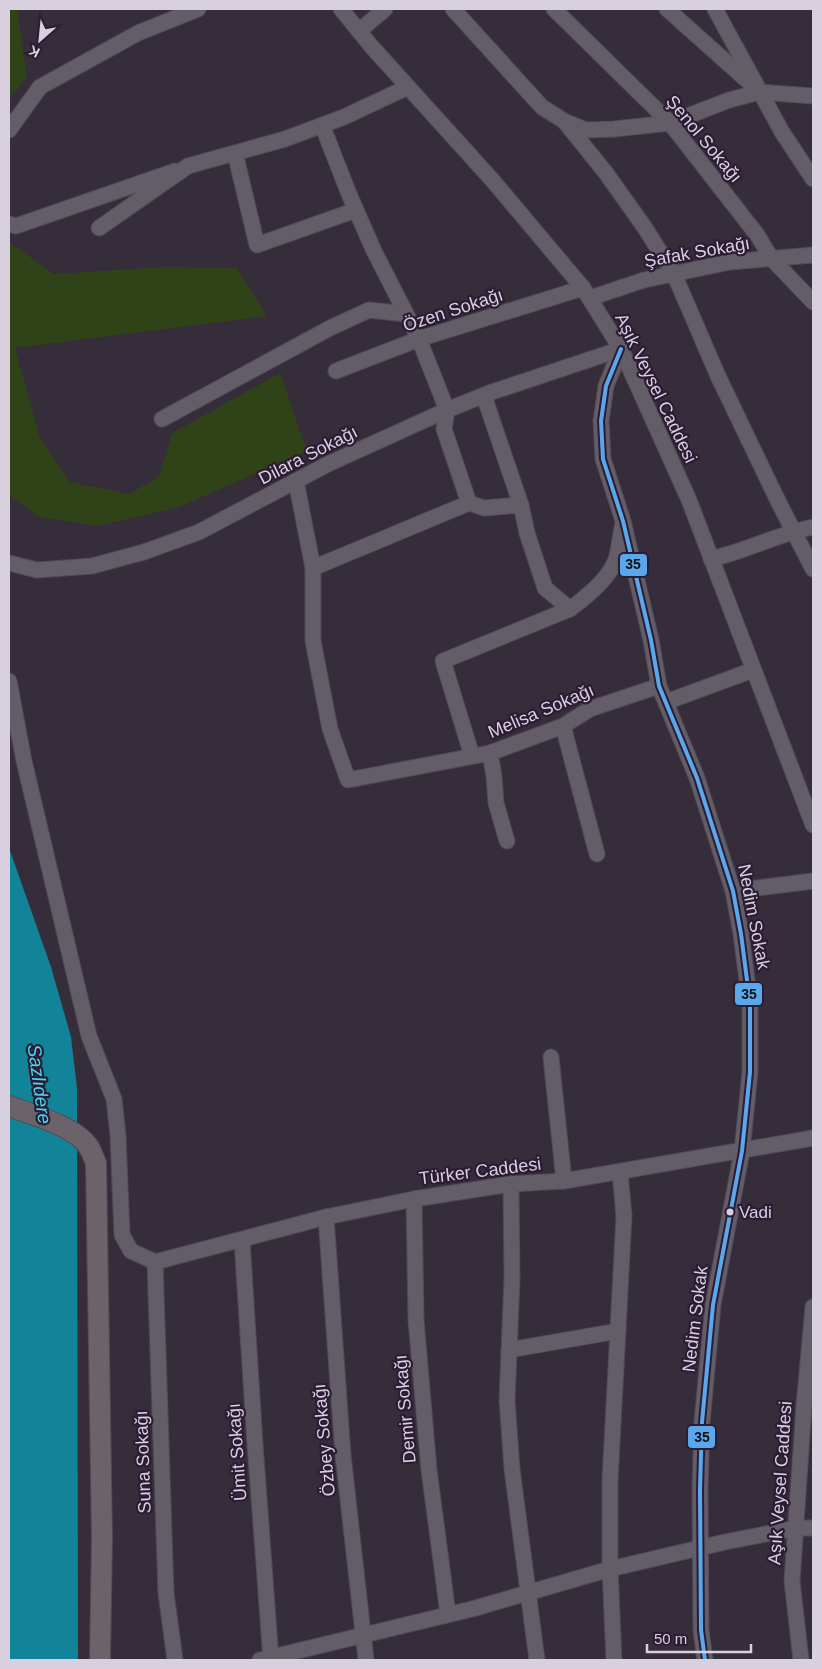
<svg xmlns="http://www.w3.org/2000/svg" width="822" height="1669" font-family="Arial,sans-serif">
	<style>
		.green { fill: #304318 }
		.water { fill: #128499 }
		.lines { fill: none; stroke-linecap: round; stroke-linejoin: round }
		.minor-casing { stroke: #514a56; stroke-width: 17 }
		.major-casing { stroke: #514a56; stroke-width: 22 }
		.minor { stroke: #635d68; stroke-width: 15 }
		.major { stroke: #6c636a; stroke-width: 20 }
		.bus-1-casing { stroke: #2c1d35; stroke-width: 8 }
		.bus-1 { stroke: #5aa8eb; stroke-width: 4 }
		.bus-dot { fill: #d8cfdf; stroke: #2c1d35; stroke-width: 2 }
		.labels { text-anchor: middle; stroke-width: 4.5; stroke-linejoin: round; paint-order: stroke }
		.bus-label { font-size: 17px; fill: #d8cfdf; stroke: #2c1d35; text-anchor: start }
		.street-label { font-size: 18px; fill: #d8cfdf; stroke: #2c1d35 }
		.water-label { font-size: 19px; font-style: italic; fill: #45d7f3; stroke: #2c1d35 }
		.line-badge { stroke: #2c1d35; stroke-width: 2 }
		.pale-badge-label { font-size: 14px; text-anchor: middle; font-weight: bold; fill: #111 }
	</style>
	<rect width="100%" height="100%" fill="#352d3a"/>
	<g class="green">
		<polygon points="9,9 17,9 27,77 9,98"/>
		<polygon points="9,242 54,274 163,267 237,268 267,316 15,348 40,438 70,482 130,494 159,476 172,433 280,373 307,451 179,507 98,526 39,517 9,495"/>
	</g>
	<polygon class="water" points="9,848 51,967 71,1037 77,1088 78,1660 9,1660"/>
	<g class="lines">
		<defs>
			<g id="minor">
				<polyline points="341,9 372,47 494,182 583,288 621,349 689,500 813,825"/>
				<polyline points="453,9 542,107 564,121 586,130 614,129 670,123 729,100 760,92 813,96"/>
				<polyline points="554,9 670,123 758,236 771,258 813,302"/>
				<polyline points="667,9 751,84"/>
				<polyline points="715,9 782,132 813,179"/>
				<polyline points="359,31 385,9"/>
				<polyline points="564,121 606,173 645,228 674,274 718,376 779,503 813,569"/>
				<polyline points="322,125 349,194 374,251 419,339 447,410 444,429 469,503"/>
				<polyline points="9,130 40,87 138,33 198,9"/>
				<polyline points="235,153 257,245 356,210"/>
				<polyline points="9,224 16,226 175,171"/>
				<polyline points="99,228 188,166 285,139 344,117 408,87"/>
				<polyline points="590,298 644,280 730,262 813,255"/>
				<polyline points="621,349 606,386 601,421 603,459 623,521 651,640 659,686 697,778 733,891 741,934 750,1003 750,1072 742,1151 713,1305 702,1422 700,1489 701,1630 705,1660"/>
				<polyline points="336,371 419,339 583,288"/>
				<polyline points="484,396 521,505 527,533 545,588 570,609"/>
				<polyline points="162,419 330,328 369,310 406,314"/>
				<polyline points="296,481 313,568 313,641 330,729 348,780 490,753 563,726 590,709 659,686"/>
				<path d="M711,559C746,551 778,534 813,527"/>
				<polyline points="9,563 37,570 92,566 144,552 199,532 328,464 447,410 492,392 621,349"/>
				<polyline points="313,568 469,503 484,508 521,505"/>
				<polyline points="9,681 24,761 89,1036 114,1099 118,1135 122,1235 131,1251 155,1262"/>
				<polyline points="666,702 753,670"/>
				<polyline points="563,726 597,854"/>
				<polyline points="490,753 494,776 496,803 507,841"/>
				<path d="M472,756L443,661L570,609C585,598 610,578 616,559C619,549 620,538 622,527"/>
				<polyline points="733,891 813,881"/>
				<polyline points="551,1057 564,1181"/>
				<polyline points="511,1184 512,1279 507,1400 512,1469 537,1660"/>
				<polyline points="414,1199 416,1320 429,1470 448,1614"/>
				<polyline points="326,1217 343,1455 366,1660"/>
				<polyline points="242,1240 255,1444 271,1660"/>
				<polyline points="155,1262 326,1217 414,1199 511,1184 564,1181 813,1138"/>
				<polyline points="155,1262 166,1593 175,1660"/>
				<polyline points="509,1350 618,1331"/>
				<polyline points="260,1660 472,1609 610,1569 725,1542 796,1528 813,1528"/>
				<polyline points="614,1660 610,1569 610,1481 624,1216 620,1172"/>
				<polyline points="801,1660 792,1581 804,1406 813,1307"/>
			</g>
			<path id="major" d="M9,1106C32,1115 77,1126 90,1149C92,1153 94,1159 96,1163L102,1538L100,1660"/>
		</defs>
		<use href="#minor" class="minor-casing"/>
		<use href="#major" class="major-casing"/>
		<use href="#minor" class="minor"/>
		<use href="#major" class="major"/>
		<defs>
			<polyline id="bus-1" points="621,349 606,386 601,421 603,459 623,521 651,640 659,686 697,778 733,891 741,934 750,1003 750,1072 742,1151 713,1305 702,1422 700,1489 701,1630 705,1660"/>
		</defs>
		<use href="#bus-1" class="bus-1-casing"/>
		<use href="#bus-1" class="bus-1"/>
	</g>
	<circle class="bus-dot" cx="730" cy="1212" r="4.5"/>
	<g class="labels">
		<g class="bus-label">
			<text x="739" y="1218">Vadi</text>
		</g>
		<g class="street-label">
			<text transform="translate(704 139) rotate(50)" y="6">Şenol Sokağı</text>
			<text transform="translate(697 252) rotate(-10)" y="6">Şafak Sokağı</text>
			<text transform="translate(453 310) rotate(-18)" y="6">Özen Sokağı</text>
			<text transform="translate(656 388) rotate(64)" y="6">Aşık Veysel Caddesi</text>
			<text transform="translate(308 455) rotate(-27)" y="6">Dilara Sokağı</text>
			<text transform="translate(541 711) rotate(-23)" y="6">Melisa Sokağı</text>
			<text transform="translate(754 917) rotate(79)" y="6">Nedim Sokak</text>
			<text transform="translate(480 1171) rotate(-7)" y="6">Türker Caddesi</text>
			<text transform="translate(695 1319) rotate(-83)" y="6">Nedim Sokak</text>
			<text transform="translate(405 1409) rotate(-95)" y="6">Demir Sokağı</text>
			<text transform="translate(324 1440) rotate(-95)" y="6">Özbey Sokağı</text>
			<text transform="translate(237 1452) rotate(-94)" y="6">Ümit Sokağı</text>
			<text transform="translate(143 1462) rotate(-92)" y="6">Suna Sokağı</text>
			<text transform="translate(780 1483) rotate(-86)" y="6">Aşık Veysel Caddesi</text>
		</g>
		<g class="water-label">
			<text transform="translate(40 1084) rotate(82)" y="7">Sazlıdere</text>
		</g>
	</g>
	<g class="line-badge">
		<rect x="619" y="553" width="29" height="24" rx="5" fill="#5aa8eb"/>
		<rect x="734" y="982" width="29" height="24" rx="5" fill="#5aa8eb"/>
		<rect x="687" y="1425" width="29" height="24" rx="5" fill="#5aa8eb"/>
	</g>
	<g class="pale-badge-label">
		<text x="633" y="569">35</text>
		<text x="749" y="999">35</text>
		<text x="702" y="1442">35</text>
	</g>
	<rect width="822" height="1669" fill="none" stroke="#d8cfdf" stroke-width="20"/>
	<g transform="translate(40 40) rotate(207)" stroke="#2c1d35" stroke-width="4" paint-order="stroke">
	<path d="M0-4L9 19L0 12L-9 19Z" fill="#d8cfdf"/>
	<text y="-8" font-size="14" font-weight="bold" text-anchor="middle" fill="#d8cfdf">K</text>
	</g>
	<path d="M647 1644v8h104v-8" fill="none" stroke="#d8cfdf" stroke-width="2.5"/>
	<text x="654" y="1644" font-size="15" fill="#d8cfdf" stroke="#2c1d35" stroke-width="4" paint-order="stroke">50 m</text>
</svg>
